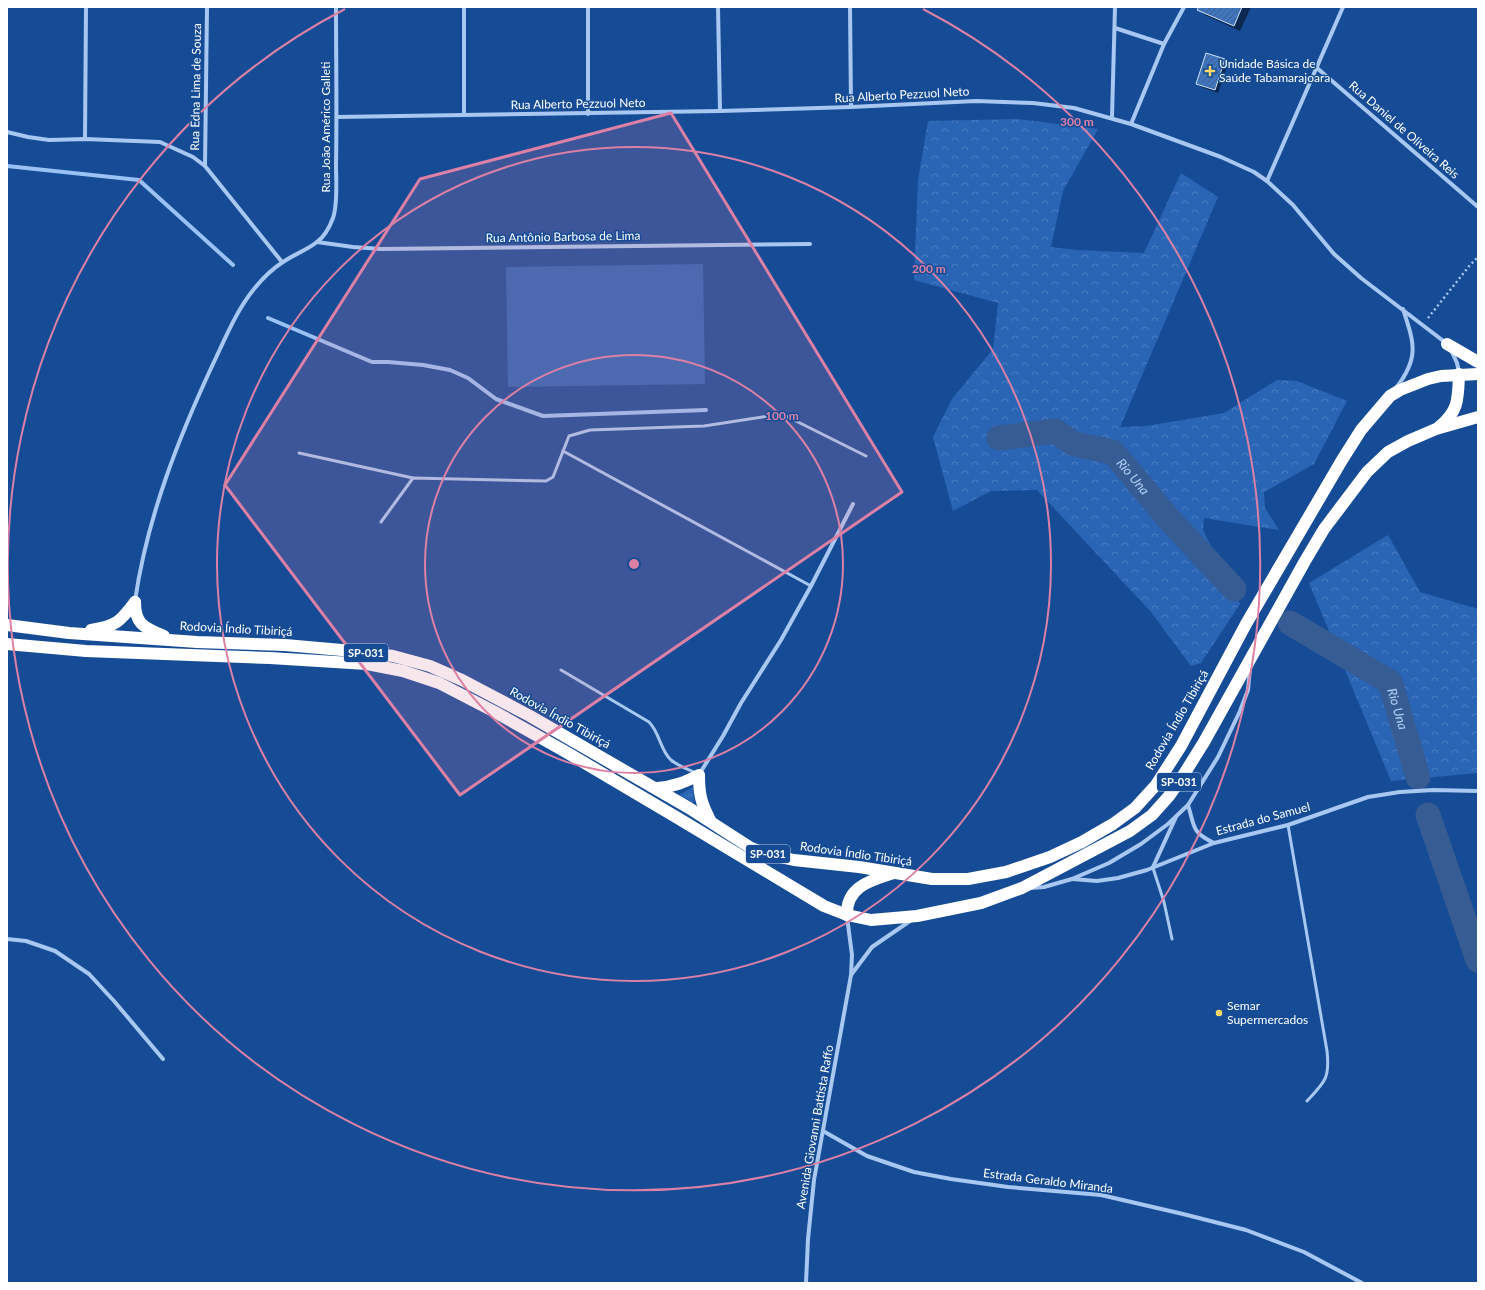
<svg xmlns="http://www.w3.org/2000/svg" width="1485" height="1290" font-family="Lato,sans-serif">
	<style>
		.grass { fill: url(#grass-tufts) }
		.forest { fill: url(#forest-crowns) }
		.green { fill: #2a65b5 }
		.shadow { fill: #0007 }
		.lines { fill: none; stroke-linecap: round; stroke-linejoin: round }
		.stream { stroke: #9ac2f4; stroke-width: 4 }
		.river { stroke: #365c93; stroke-width: 25 }
		.building { fill: url(#building-hatch); stroke: #cfe3fc }
		.path { stroke: #a8c8f1; stroke-width: 2.5; stroke-dasharray: 2 3; stroke-linecap: butt }
		.lane { stroke: #a8c8f1; stroke-width: 3 }
		.street { stroke: #a8c8f1; stroke-width: 4 }
		.highway { stroke: #fff; stroke-width: 12 }
		.marked { fill: #dd80a5; fill-opacity: 0.2; stroke: #dd80a5; stroke-width: 3; stroke-linejoin: round }
		.ring { fill: none; stroke: #dd80a5; stroke-width: 2 }
		.poi-dot { fill: #ffd668; stroke: #164c96; stroke-width: 1.5 }
		.labels { text-anchor: middle; stroke-width: 3; stroke-linejoin: round; paint-order: stroke }
		.shield { fill: #164c96; stroke: #b9c9e0; stroke-width: 1 }
		.shield-label { font-size: 11px; font-weight: bold; fill: #fff }
		.poi-label { font-size: 12px; fill: #fff; stroke: #164c96; text-anchor: start }
		.street-label { font-size: 12px; fill: #fff; stroke: #164c96 }
		.water-label { font-size: 13px; font-style: italic; fill: #b4d2f8; stroke: #164c96 }
		.centre { fill: #dd80a5; stroke: #164c96; stroke-width: 2 }
		.ring-label { font-size: 12px; text-anchor: middle; font-weight: bold; fill: #dd80a5; stroke: #164c96; stroke-width: 3; stroke-linejoin: round; paint-order: stroke }
	</style>
	<defs>
		<pattern id="grass-tufts" width="24" height="20" patternUnits="userSpaceOnUse"><rect width="24" height="20" fill="#2a65b5"/><path d="M3 7l-1-3M5 7V3M7 7l1-3M15 17l-1-3M17 17v-4M19 17l1-3" fill="none" stroke="#4a7cc0"/></pattern>
		<pattern id="forest-crowns" width="20" height="18" patternUnits="userSpaceOnUse"><rect width="20" height="18" fill="#2a65b5"/><path d="M2 6a3 3 0 1 1 6 0M12 15a3 3 0 1 1 6 0" fill="none" stroke="#4a7cc0"/></pattern>
		<pattern id="building-hatch" width="6" height="6" patternUnits="userSpaceOnUse"><rect width="6" height="6" fill="#3f75be"/><path d="M-1 1l2-2M0 6l6-6M5 7l2-2" fill="none" stroke="#466085"/></pattern>
	</defs>
	<rect width="100%" height="100%" fill="#164c96"/>
	<polygon class="grass" points="693,787 694,803 679,795"/>
	<g class="forest">
		<polygon points="1018,119 1098,129 1063,191 1051,247 1077,250 1144,253 1181,173 1218,197 1120,427 1146,426 1224,413 1277,380 1297,381 1347,401 1314,464 1264,492 1265,508 1279,530 1204,518 1203,530 1240,604 1201,663 1191,666 1151,612 1037,490 991,491 953,511 933,437 952,399 993,349 998,303 914,280 918,180 928,121"/>
		<polygon points="1388,535 1420,592 1478,609 1478,773 1391,781 1309,583"/>
	</g>
	<polygon class="green" points="703,264 705,384 508,387 506,267"/>
	<g class="shadow">
		<polygon points="1200,7 1251,7 1240,31 1205,15 1199,9"/>
		<polygon points="1224,60 1228,64 1218,93 1201,87 1197,84"/>
	</g>
	<g class="lines">
		<g class="stream">
			<polyline points="7,166 139,180 233,265"/>
			<polyline points="268,318 372,362 388,362 423,365 450,370 468,378 496,399 543,416 706,410"/>
		</g>
		<g class="river">
			<path id="s1" d="M999,438L1055,431L1074,444L1113,452L1167,517L1234,589"/>
			<path id="s2" d="M1290,623L1390,682L1418,777"/>
			<polyline points="1428,815 1478,960"/>
		</g>
	</g>
	<g class="building">
		<polygon points="1199,7 1242,7 1234,26 1197,10"/>
		<polygon points="1206,53 1225,59 1215,90 1196,84"/>
	</g>
	<g class="lines">
		<polyline class="path" points="1428,318 1470,265 1478,257"/>
		<g class="lane">
			<polyline points="563,451 811,586"/>
			<polyline points="299,453 413,478"/>
			<polyline points="381,522 413,478 546,481 553,477 569,436 590,430 704,426 782,414 866,456"/>
			<path d="M561,670L649,722C660,733 660,750 671,760C678,766 688,769 696,773"/>
			<path d="M1288,825L1327,1051C1330,1078 1325,1082 1307,1101"/>
			<polyline points="1153,868 1164,902 1172,939"/>
		</g>
		<g class="street">
			<polyline points="464,7 464,115"/>
			<polyline points="588,7 588,114"/>
			<polyline points="718,7 720,111"/>
			<polyline points="850,7 851,107"/>
			<polyline points="1115,28 1164,44"/>
			<polyline points="1317,68 1478,207"/>
			<polyline points="337,117 720,111 851,107 976,101 1033,103 1074,108 1131,124 1221,157 1254,172 1267,181 1293,205 1334,254 1361,278 1446,343"/>
			<polyline points="1112,117 1115,7"/>
			<polyline points="1131,124 1164,44 1184,7"/>
			<polyline points="7,132 28,137 49,140 85,139 160,142 193,157 205,166 282,262"/>
			<polyline points="85,139 86,7"/>
			<polyline points="205,166 207,7"/>
			<polyline points="1267,181 1343,7"/>
			<polyline points="317,242 353,247 381,249 810,244"/>
			<polyline points="1451,350 1457,363 1459,372"/>
			<path d="M1396,388C1420,357 1414,343 1403,309"/>
			<path d="M135,601C147,518 178,439 213,364C225,339 236,311 254,289C262,279 272,269 283,262C293,255 307,250 317,242C324,237 330,226 333,218C338,204 336,180 336,165C337,112 336,60 336,7"/>
			<polyline points="700,773 723,736 741,703 781,640 811,586 853,504"/>
			<path d="M1188,805C1195,827 1191,832 1214,843"/>
			<polyline points="1153,867 1176,817"/>
			<polyline points="1072,879 1097,881 1118,878 1147,870 1214,843 1288,825 1368,797 1400,792 1433,790 1478,791"/>
			<polyline points="1031,888 1044,887 1072,879 1109,863 1141,844 1168,824 1188,805 1218,757 1240,711 1248,690 1250,668"/>
			<polyline points="7,939 26,941 55,951 89,974 114,1001 163,1059"/>
			<polyline points="851,975 872,947 910,921"/>
			<polyline points="823,1131 867,1156 914,1172 951,1179 1008,1187 1101,1195 1183,1214 1246,1230 1304,1252 1362,1283"/>
			<polyline points="806,1283 808,1239 814,1180 851,975 852,955 847,917"/>
		</g>
		<g class="highway">
			<polyline points="1447,344 1478,362"/>
			<path d="M1439,427C1459,411 1458,399 1459,374"/>
			<path d="M135,602C135,625 145,628 164,636"/>
			<polyline points="7,625 69,633 197,642 285,645 353,651 393,656 430,666 462,680 530,716 689,808 751,848 770,855 794,860 859,867 932,879 968,879 1006,872 1050,857 1082,842 1113,824 1135,808 1156,785 1181,746 1246,624 1342,460 1361,430 1390,396 1400,390 1428,379 1441,376 1478,374"/>
			<path d="M91,630C116,626 120,622 135,602"/>
			<polyline points="7,644 86,651 270,658 367,664 403,671 439,683 495,712 566,752 676,817 824,906 847,915 871,920 917,916 981,903 1022,888 1130,831 1152,815 1169,796 1181,779 1204,742 1305,561 1324,529 1367,472 1388,452 1408,441 1436,429 1478,417"/>
			<path d="M657,788C673,787 685,782 699,775C699,794 701,803 710,820"/>
			<path d="M847,915C846,886 872,880 894,873"/>
		</g>
	</g>
	<path class="marked" d="M671,113L902,492L460,795L225,485L420,179Z"/>
	<g class="ring">
		<circle cx="634" cy="564" r="209"/>
		<circle cx="634" cy="564" r="417"/>
		<path d="M923 9A626 626 0 1 1 345 9"/>
	</g>
	<g class="poi-dot">
		<path d="M1208 65h4v4h4v4h-4v4h-4v-4h-4v-4h4z"/>
		<circle cx="1219" cy="1013" r="4"/>
	</g>
	<g class="labels">
		<g class="shield">
			<rect x="344" y="644" width="44" height="18" rx="3"/>
			<rect x="1157" y="773" width="44" height="18" rx="3"/>
			<rect x="746" y="845" width="44" height="18" rx="3"/>
		</g>
		<g class="shield-label">
			<text x="366" y="657">SP-031</text>
			<text x="1179" y="786">SP-031</text>
			<text x="768" y="858">SP-031</text>
		</g>
		<g class="poi-label">
			<text x="1219" y="68">Unidade Básica de<tspan x="1219" dy="14">Saúde Tabamarajoara</tspan></text>
			<text x="1227" y="1010">Semar<tspan x="1227" dy="14">Supermercados</tspan></text>
		</g>
		<g class="street-label">
			<text transform="translate(196 87) rotate(-89)" y="4">Rua Edna Lima de Souza</text>
			<text transform="translate(902 95) rotate(-3)" y="4">Rua Alberto Pezzuol Neto</text>
			<text transform="translate(578 104) rotate(-1)" y="4">Rua Alberto Pezzuol Neto</text>
			<text transform="translate(326 127) rotate(-90)" y="4">Rua João Américo Galleti</text>
			<text transform="translate(1404 130) rotate(41)" y="4">Rua Daniel de Oliveira Reis</text>
			<text transform="translate(563 237) rotate(-1)" y="4">Rua Antônio Barbosa de Lima</text>
			<text transform="translate(236 629) rotate(3)" y="4">Rodovia Índio Tibiriçá</text>
			<text transform="translate(560 718) rotate(29)" y="4">Rodovia Índio Tibiriçá</text>
			<text transform="translate(1177 720) rotate(-60)" y="4">Rodovia Índio Tibiriçá</text>
			<text transform="translate(1263 819) rotate(-15)" y="4">Estrada do Samuel</text>
			<text transform="translate(856 854) rotate(8)" y="4">Rodovia Índio Tibiriçá</text>
			<text transform="translate(815 1127) rotate(-80)" y="4">Avenida Giovanni Battista Raffo</text>
			<text transform="translate(1048 1181) rotate(7)" y="4">Estrada Geraldo Miranda</text>
		</g>
		<g class="water-label">
			<text dy="5" stroke="none"><textPath href="#s1" startOffset="151">Rio Una</textPath></text>
			<text dy="5" stroke="none"><textPath href="#s2" startOffset="144">Rio Una</textPath></text>
		</g>
	</g>
	<circle cx="634" cy="564" r="6" class="centre"/>
	<g class="ring-label">
		<text x="1077" y="126">300 m</text>
		<text x="929" y="273">200 m</text>
		<text x="782" y="420">100 m</text>
	</g>
	<rect width="1485" height="1290" fill="none" stroke="#ffffff" stroke-width="16"/>
</svg>
